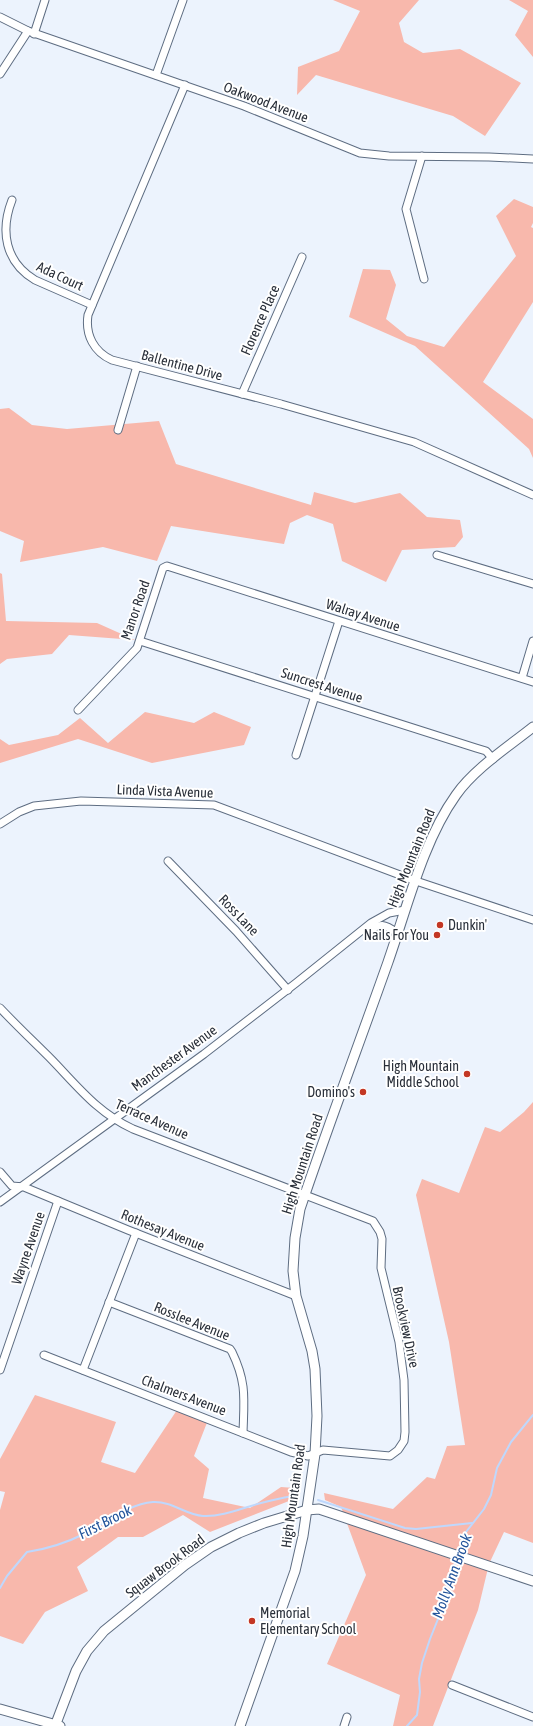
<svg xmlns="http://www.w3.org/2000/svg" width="533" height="1726" font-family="'Asap Condensed',sans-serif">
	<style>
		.green { fill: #f8b8ac }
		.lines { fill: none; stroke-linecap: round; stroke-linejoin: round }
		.stream { stroke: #bfd8fd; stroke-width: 2 }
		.minor-casing { stroke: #5e6d82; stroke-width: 9 }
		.tertiary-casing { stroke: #5e6d82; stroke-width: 11 }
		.minor { stroke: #fff; stroke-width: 7 }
		.tertiary { stroke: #fff; stroke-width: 9 }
		.poi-dot { fill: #c33724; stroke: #fff; stroke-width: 1.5 }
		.labels { text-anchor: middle; stroke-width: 4; stroke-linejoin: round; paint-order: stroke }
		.street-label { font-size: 14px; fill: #292f39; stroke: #fff }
		.poi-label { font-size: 14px; fill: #292f39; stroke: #fff; text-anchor: end }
		.water-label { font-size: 15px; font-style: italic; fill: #23549b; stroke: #fff }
	</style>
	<rect width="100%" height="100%" fill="#ecf3fd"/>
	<g class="green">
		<polygon points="333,0 419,0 399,23 404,42 423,53 460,49 521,83 485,136 453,116 316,75 297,95 298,67 339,51 360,11"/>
		<polygon points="509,0 533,0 533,57 515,35 528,11"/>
		<polygon points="514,199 533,207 533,223 531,227 533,228 533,302 483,382 533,419 533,458 529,449 415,346 349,317 363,269 390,270 396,285 386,319 407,336 444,347 516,256 496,216"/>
		<polygon points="9,408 32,425 67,429 159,421 176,464 311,505 314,492 355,503 400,493 427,517 460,520 463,537 455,547 402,550 386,582 342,561 333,524 307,515 290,523 284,544 171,526 157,561 103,547 20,562 24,541 0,531 0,409"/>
		<polygon points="0,573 2,574 6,621 97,623 135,640 69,635 52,654 7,659 0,664"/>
		<polygon points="145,712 194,723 214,712 251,727 244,745 152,763 78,739 0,763 0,739 9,745 58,735 80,718 108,743"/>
		<polygon points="533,1102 533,1543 504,1532 489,1564 478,1610 433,1726 393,1726 400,1695 327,1664 366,1575 341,1507 325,1500 324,1493 393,1509 427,1477 435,1479 447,1446 465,1445 449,1342 416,1195 422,1179 459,1193 485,1127 500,1132 524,1112"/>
		<polygon points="35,1395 116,1422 101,1462 135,1473 179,1407 208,1420 194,1456 209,1469 203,1498 250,1508 281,1487 295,1488 294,1499 210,1532 183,1515 143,1537 118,1537 77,1567 88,1591 45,1612 23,1644 0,1636 0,1510 5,1492 0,1491 0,1459"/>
	</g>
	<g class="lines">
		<g class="stream">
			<polyline points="318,1500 405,1528 416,1529 472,1523"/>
			<polyline points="459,1553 466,1532 484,1509 491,1495 497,1468 511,1442 533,1415"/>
			<path d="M0,1588L7,1576L27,1552C47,1549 66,1543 84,1534C106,1523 128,1504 153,1502C172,1501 186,1515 203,1516C224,1517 244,1507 265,1502C275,1499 287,1497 298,1495"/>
			<polyline points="407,1726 417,1715 420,1692 419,1679 422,1663 430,1639 442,1609 448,1584 457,1558"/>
		</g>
		<defs>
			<g id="minor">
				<polyline points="0,17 28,31 244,106 360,153 389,156 489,157 533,159"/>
				<polyline points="34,34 45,0"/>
				<polyline points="0,74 28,31"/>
				<polyline points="156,75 183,0"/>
				<path d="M185,85L88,315C85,335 94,352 112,360L281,404L414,442L533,495"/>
				<polyline points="422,156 406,209 424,279"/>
				<path d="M12,200C0,231 5,262 35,280L92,305"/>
				<polyline points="242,394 302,257"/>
				<polyline points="118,430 137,366"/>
				<polyline points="437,555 533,584"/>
				<polyline points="140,641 476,748 486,751 493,759"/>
				<polyline points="522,678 533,641"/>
				<polyline points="78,710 137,648 163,568 167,566 533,682"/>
				<polyline points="296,755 339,621"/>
				<polyline points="0,824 19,812 34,806 81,801 214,805 416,881 533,920"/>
				<polyline points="168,861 236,931 288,990"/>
				<path d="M367,930C381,924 384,923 397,933"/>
				<path d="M0,1008C17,1026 35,1043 52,1060C78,1087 98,1113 133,1129L373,1221L380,1232L382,1239L381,1268L399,1342L404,1380L405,1432L404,1441L398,1450L390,1456L323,1450L308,1456L291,1452L44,1355"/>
				<polyline points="0,1172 12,1186 24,1187 128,1230 296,1296"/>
				<polyline points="0,1202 204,1054 296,983 371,923 389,913 405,910"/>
				<path d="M109,1302L230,1349L232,1352C247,1383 244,1399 243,1433"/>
				<polyline points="0,1370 58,1201"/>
				<polyline points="83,1370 136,1233"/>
				<polyline points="452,1685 533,1717"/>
				<polyline points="344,1726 347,1717"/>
			</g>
			<g id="tertiary">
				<polyline points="0,1709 60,1726"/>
				<polyline points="55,1726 76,1671 87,1651 104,1631 185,1565 211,1547 239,1533 264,1523 307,1510 319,1509 533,1581"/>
				<path d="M240,1726L295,1571L303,1536L315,1454L317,1416L315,1369L312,1351L296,1296L293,1271L295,1238L300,1209C328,1126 359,1044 388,962C407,908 423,841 456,795C474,769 508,747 533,727"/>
			</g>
		</defs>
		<use href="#minor" class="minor-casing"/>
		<use href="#tertiary" class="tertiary-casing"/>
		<use href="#minor" class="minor"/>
		<use href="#tertiary" class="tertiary"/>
	</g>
	<g class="poi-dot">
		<circle cx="440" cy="925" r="4"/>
		<circle cx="437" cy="935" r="4"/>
		<circle cx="467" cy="1074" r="4"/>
		<circle cx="363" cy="1092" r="4"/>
		<circle cx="252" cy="1621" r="4"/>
	</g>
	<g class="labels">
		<g class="street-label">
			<text transform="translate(266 102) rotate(21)" y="5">Oakwood Avenue</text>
			<text transform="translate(60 276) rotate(25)" y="5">Ada Court</text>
			<text transform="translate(260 320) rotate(-66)" y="5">Florence Place</text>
			<text transform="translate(182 365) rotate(15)" y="5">Ballentine Drive</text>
			<text transform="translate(135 610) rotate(-71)" y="5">Manor Road</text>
			<text transform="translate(363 615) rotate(18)" y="5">Walray Avenue</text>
			<text transform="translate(322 685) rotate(18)" y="5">Suncrest Avenue</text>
			<text transform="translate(165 791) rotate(2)" y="5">Linda Vista Avenue</text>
			<text transform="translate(411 858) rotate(-68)" y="5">High Mountain Road</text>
			<text transform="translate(239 915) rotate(46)" y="5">Ross Lane</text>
			<text transform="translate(174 1058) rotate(-36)" y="5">Manchester Avenue</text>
			<text transform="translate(152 1119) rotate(24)" y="5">Terrace Avenue</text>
			<text transform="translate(302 1164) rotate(-72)" y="5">High Mountain Road</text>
			<text transform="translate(163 1230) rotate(22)" y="5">Rothesay Avenue</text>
			<text transform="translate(28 1248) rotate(-71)" y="5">Wayne Avenue</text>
			<text transform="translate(192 1321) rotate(22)" y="5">Rosslee Avenue</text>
			<text transform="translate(406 1327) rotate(78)" y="5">Brookview Drive</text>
			<text transform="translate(184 1395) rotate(21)" y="5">Chalmers Avenue</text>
			<text transform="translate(293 1496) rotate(-82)" y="5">High Mountain Road</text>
			<text transform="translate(165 1566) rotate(-37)" y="5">Squaw Brook Road</text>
		</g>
		<g class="poi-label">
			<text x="448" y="930" text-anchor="start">Dunkin'</text>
			<text x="429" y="940">Nails For You</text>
			<text x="459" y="1071">High Mountain<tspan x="459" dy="16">Middle School</tspan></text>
			<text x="355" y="1097">Domino's</text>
			<text x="260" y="1618" text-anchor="start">Memorial<tspan x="260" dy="16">Elementary School</tspan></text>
		</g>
		<g class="water-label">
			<text transform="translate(105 1522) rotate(-27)" y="5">First Brook</text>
			<text transform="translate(452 1576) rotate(-70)" y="5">Molly Ann Brook</text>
		</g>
	</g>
</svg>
